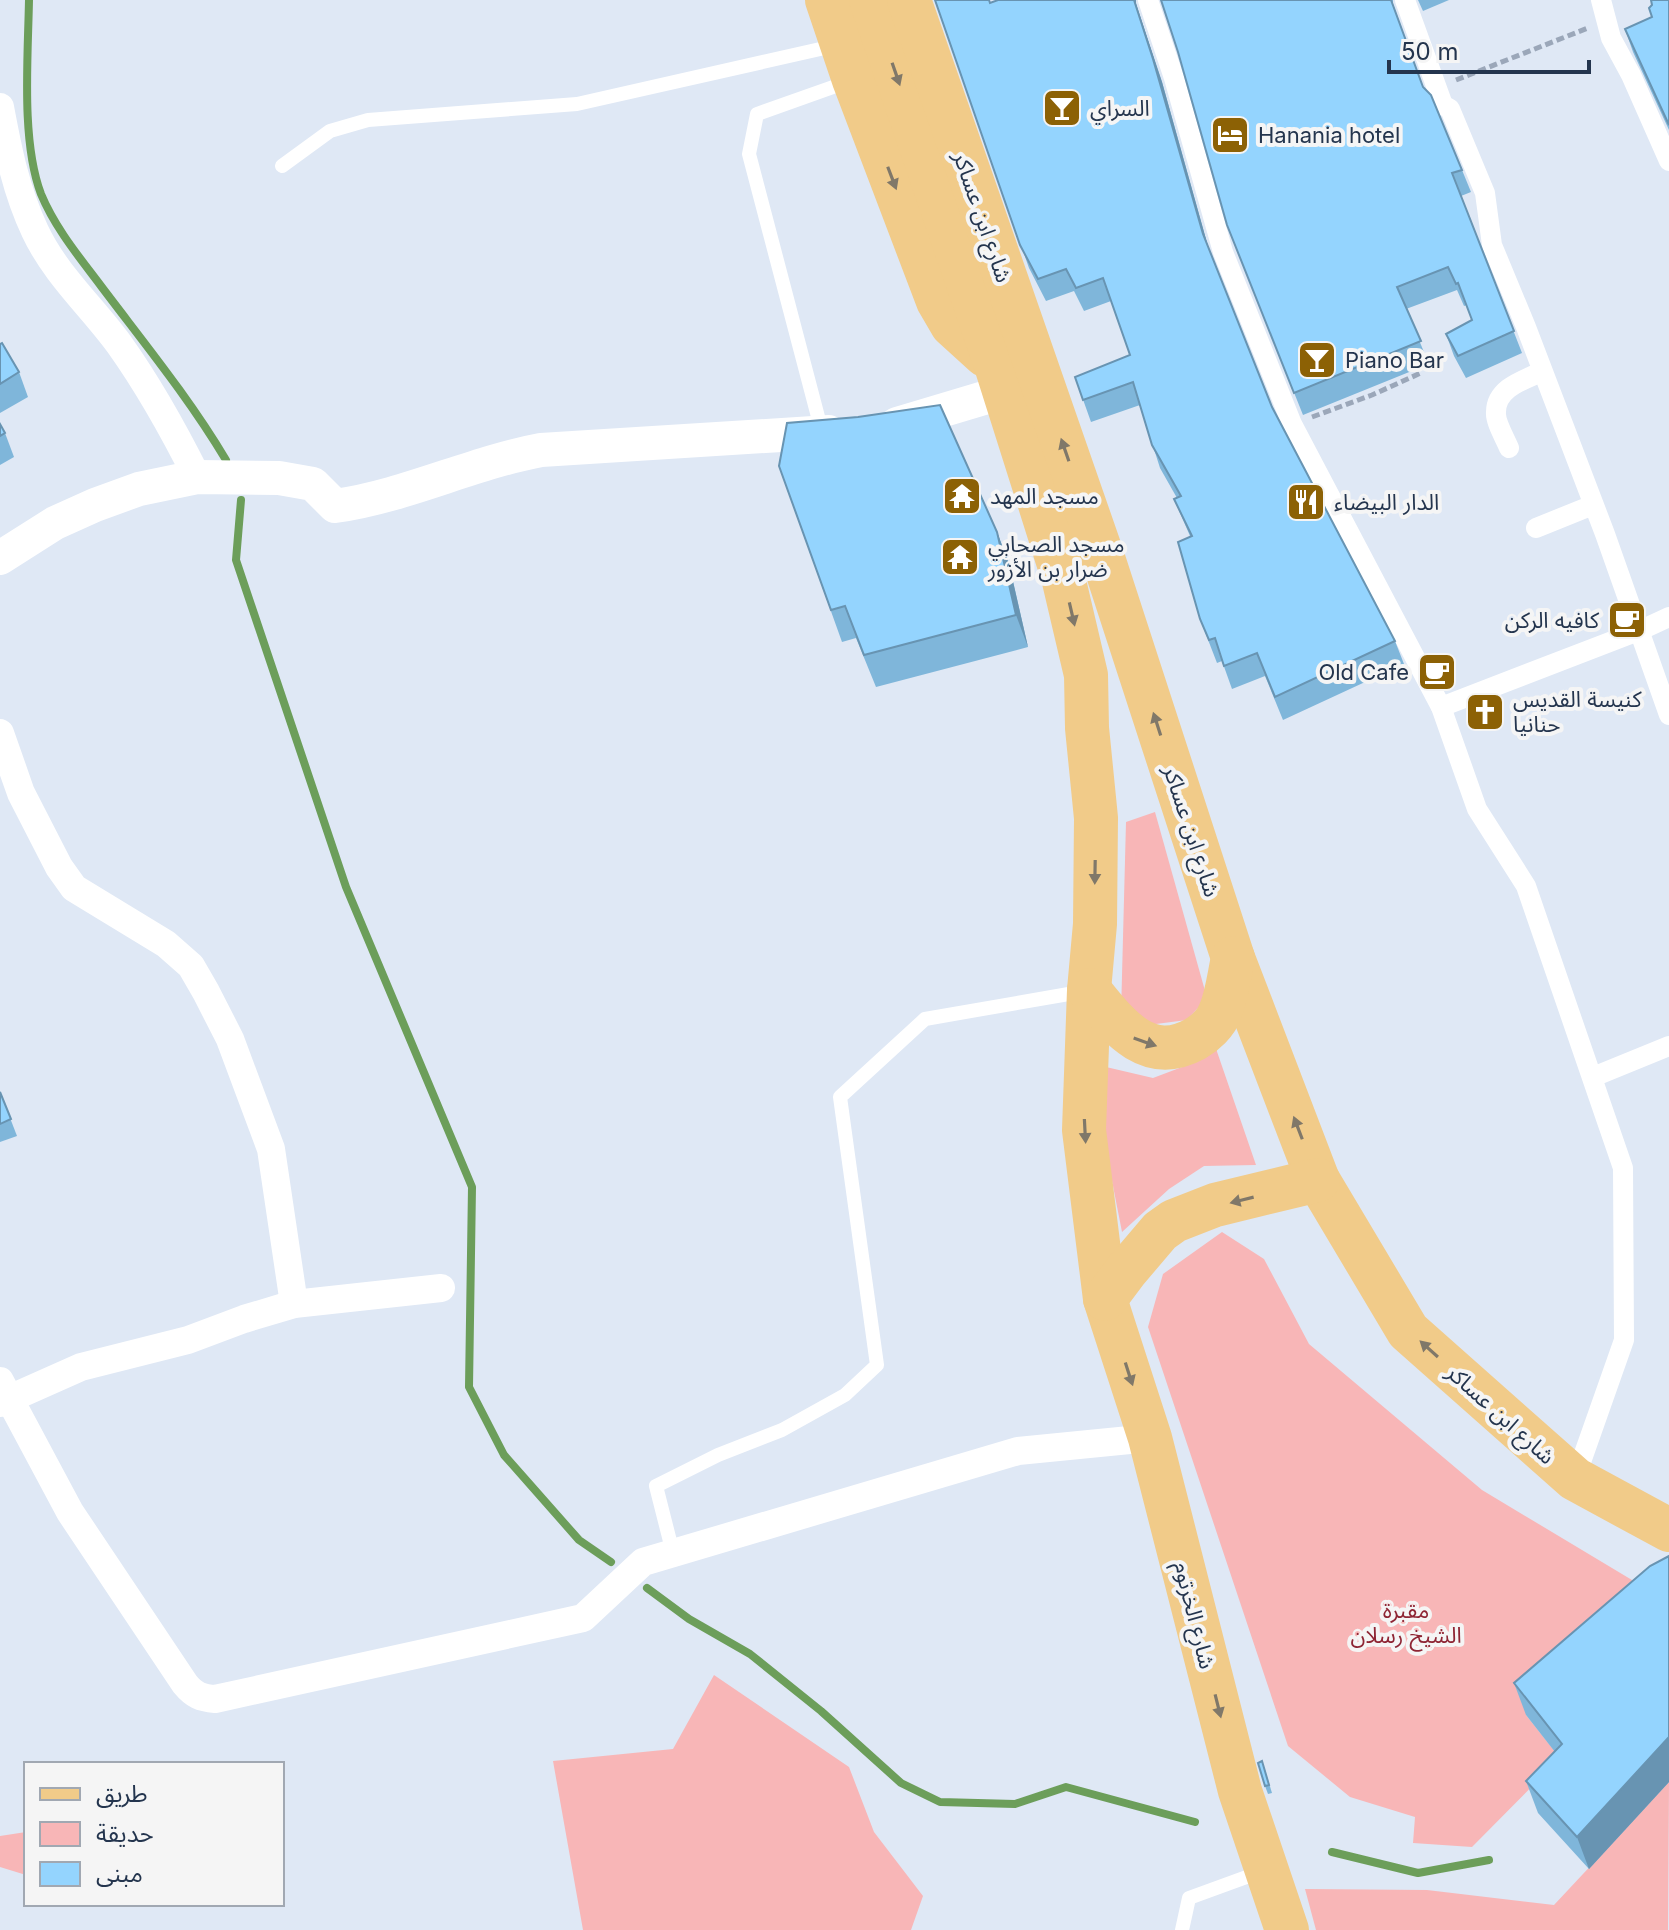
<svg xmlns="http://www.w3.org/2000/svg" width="1669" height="1930" font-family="Inter,'Noto Sans Arabic',sans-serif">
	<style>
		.green { fill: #f8b6b7 }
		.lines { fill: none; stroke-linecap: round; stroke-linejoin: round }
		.stream { stroke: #6c9e5a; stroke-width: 8 }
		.path { stroke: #9ba7b9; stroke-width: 5; stroke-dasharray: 8 4; stroke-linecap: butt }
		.service { stroke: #fff; stroke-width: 14 }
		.pedestrian { stroke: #fff; stroke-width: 20 }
		.minor { stroke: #fff; stroke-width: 28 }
		.tertiary { stroke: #fff; stroke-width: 34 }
		.primary { stroke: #f1cb89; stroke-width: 44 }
		.wall { fill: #7fb6da }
		.shaded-wall { fill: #6894b2 }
		.building { fill: #94d4fe; stroke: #6894b2; stroke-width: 2 }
		.oneway { fill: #807869 }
		.labels { text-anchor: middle; stroke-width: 8; stroke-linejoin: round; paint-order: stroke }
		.poi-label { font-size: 22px; fill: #24354e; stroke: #f5f5f5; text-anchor: start }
		.street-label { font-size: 22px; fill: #24354e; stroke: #f5f5f5 }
		.park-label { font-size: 22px; fill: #8e2534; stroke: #f5f5f5 }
	</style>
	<rect width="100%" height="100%" fill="#dfe8f5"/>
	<g class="green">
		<polygon points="1155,812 1207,998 1187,1020 1148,1025 1121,1014 1126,822"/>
		<polygon points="1213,1040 1256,1165 1204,1166 1169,1189 1122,1232 1089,1063 1153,1078 1198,1061"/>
		<polygon points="1222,1232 1264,1259 1309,1344 1482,1490 1662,1598 1526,1715 1560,1758 1472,1847 1413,1843 1415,1817 1350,1797 1288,1746 1148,1327 1163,1274"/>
		<polygon points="714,1675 849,1767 874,1832 923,1896 911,1930 583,1930 553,1761 673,1749"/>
		<polygon points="1669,1782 1668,1930 1316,1930 1305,1889 1427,1890 1554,1905"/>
		<polygon points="26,1832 26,1875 0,1867 0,1836"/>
	</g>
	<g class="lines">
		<g class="stream">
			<path d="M29,0C28,57 21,141 41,194C55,228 80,258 101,286C144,343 189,398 226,460"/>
			<polyline points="241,500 236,560 346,887 472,1187 469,1387 504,1455 579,1540 611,1562"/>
			<polyline points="647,1588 689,1619 750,1654 821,1711 901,1783 940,1802 1015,1804 1066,1787 1195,1822"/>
			<polyline points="1332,1852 1418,1873 1489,1860"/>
		</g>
		<g class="path">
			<polyline points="1456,80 1588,28"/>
			<polyline points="1312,417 1372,395 1423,372"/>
		</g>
		<g class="service">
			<polyline points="282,166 330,131 368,120 577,104 838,45"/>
			<polyline points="822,432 749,154 757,114 850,81"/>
			<polyline points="673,1553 656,1486 718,1455 782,1430 845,1395 877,1365 840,1097 925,1019 1086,991"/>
			<polyline points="1182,1930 1189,1898 1263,1871"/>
		</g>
		<g class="pedestrian">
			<polyline points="1148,0 1174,78 1223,252 1292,424 1441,707 1477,809 1526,886 1623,1168 1624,1340 1575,1479"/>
			<polyline points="1405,0 1443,105 1450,109 1485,193 1492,245 1526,327 1605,534 1669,715"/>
			<polyline points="1601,0 1611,38 1631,75 1669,161"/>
			<path d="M1509,448C1505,438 1495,422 1496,412C1496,388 1524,380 1541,372"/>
			<polyline points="1536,528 1593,505"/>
			<polyline points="1441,707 1641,630 1669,617"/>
			<polyline points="1593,1077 1669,1046"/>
		</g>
		<g class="minor">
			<path d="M0,107C8,150 16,191 35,231C55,274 92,307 119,344C149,386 174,431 197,477"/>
			<polyline points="0,733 21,793 59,867 74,888 166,944 191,966 206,992 230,1039 271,1149 294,1304"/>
			<path d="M0,1381L70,1512L185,1684C194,1695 201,1698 215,1699L583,1618L643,1562L1018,1451L1150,1438"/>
			<polyline points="0,1403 81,1367 188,1340 244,1319 294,1304 441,1288"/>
		</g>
		<g class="tertiary">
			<polyline points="897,424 1004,392"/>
			<path d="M0,558L55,523L95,505L139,489L197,477L279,478L313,484L335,506C406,496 471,463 541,450L829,432"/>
		</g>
		<g class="primary">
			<polyline points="827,0 854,80 938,301 952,325 985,355"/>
			<polyline points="871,0 995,362 1063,577 1086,675 1087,728 1096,818 1095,924 1089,990 1084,1130 1105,1299 1150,1438 1240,1791 1287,1930"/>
			<polyline points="909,0 1102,555 1233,958 1318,1180 1408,1331 1575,1479 1669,1530"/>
			<path d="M1089,990C1116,1023 1146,1066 1195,1039C1205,1033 1216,1023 1220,1012C1227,996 1229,976 1233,958"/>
			<polyline points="1105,1299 1126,1271 1160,1231 1174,1221 1215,1205 1318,1180"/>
		</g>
	</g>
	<g class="wall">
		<polygon points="935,0 990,3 1136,4 1162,82 1209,250 1272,407 1395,641 1404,664 1283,720 1265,676 1232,689 1222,661 1217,663 1200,619 1190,536 1174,499 1177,498 1160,468 1140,405 1091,422 1075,377 1130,355 1111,301 1084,311 1074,291 1046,301 1029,268"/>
		<polygon points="1161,0 1393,0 1393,4 1423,87 1462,170 1471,192 1461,196 1522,353 1466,378 1454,356 1446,334 1472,320 1467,305 1464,306 1457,290 1406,309 1429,364 1303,415 1227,225 1178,52"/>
		<polygon points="1418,0 1449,0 1423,11"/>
		<polygon points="1669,0 1669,130 1633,52 1625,29 1652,17 1652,5"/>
		<polygon points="0,344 19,372 28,397 0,413"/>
		<polygon points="0,424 5,433 14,457 0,465"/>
		<polygon points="779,466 997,532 1009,564 1028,647 876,687 856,638 842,642"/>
		<polygon points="0,1092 17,1136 0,1142"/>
		<polygon points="1669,1556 1669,1782 1589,1869 1538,1813 1526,1781 1555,1752 1526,1715 1514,1683"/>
		<polygon points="1265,1770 1272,1793 1268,1794 1265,1786"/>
	</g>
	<g class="shaded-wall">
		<polygon points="1134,0 1136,0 1136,4 1162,82 1211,257 1203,234"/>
		<polygon points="997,532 1009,564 1028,647 1016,615"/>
		<polygon points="1669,1737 1669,1782 1589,1869 1577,1837"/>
	</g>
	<g class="building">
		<polygon points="935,0 989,0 990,3 998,0 1134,0 1153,59 1203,234 1272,407 1395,641 1275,697 1257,653 1224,666 1215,638 1209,640 1200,619 1178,542 1192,536 1174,499 1181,496 1152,445 1133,382 1083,400 1075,377 1130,355 1103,278 1076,288 1066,269 1038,279 1020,245"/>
		<polygon points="1161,0 1391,0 1423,87 1431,95 1462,170 1452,173 1514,331 1458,356 1446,334 1472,320 1458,283 1456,284 1448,267 1397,287 1421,341 1294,393 1227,225 1178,52"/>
		<polygon points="1651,0 1669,0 1669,125 1625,29 1652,17 1649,8 1652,5"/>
		<polygon points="2,343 19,372 0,384 0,344"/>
		<polygon points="940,405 997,532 1016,615 864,655 845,606 831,610 779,466 787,423 858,417"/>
		<polygon points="0,424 5,433 0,436"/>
		<polygon points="0,1092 11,1119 0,1124"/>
		<polygon points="1669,1556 1669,1737 1577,1837 1526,1781 1562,1744 1514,1683 1650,1566"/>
		<polygon points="1262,1761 1269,1785 1265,1786 1258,1763"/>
	</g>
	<defs><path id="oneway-solid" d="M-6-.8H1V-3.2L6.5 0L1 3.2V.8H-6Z" transform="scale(2)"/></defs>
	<g class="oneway">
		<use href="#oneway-solid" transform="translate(896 74) rotate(71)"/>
		<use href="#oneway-solid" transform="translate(892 178) rotate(69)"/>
		<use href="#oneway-solid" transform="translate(1065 450) rotate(-109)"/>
		<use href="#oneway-solid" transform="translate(1072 614) rotate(77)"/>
		<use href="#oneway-solid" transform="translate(1157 724) rotate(-108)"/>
		<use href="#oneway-solid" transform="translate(1095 872) rotate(91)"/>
		<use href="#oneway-solid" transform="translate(1145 1042) rotate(19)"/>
		<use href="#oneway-solid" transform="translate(1298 1128) rotate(-111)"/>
		<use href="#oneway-solid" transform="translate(1085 1131) rotate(87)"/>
		<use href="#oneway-solid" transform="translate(1242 1200) rotate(166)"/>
		<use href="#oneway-solid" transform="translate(1429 1349) rotate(-138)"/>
		<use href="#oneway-solid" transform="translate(1129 1374) rotate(72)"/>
		<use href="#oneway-solid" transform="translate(1218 1706) rotate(76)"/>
	</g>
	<defs>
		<symbol id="bar-square" viewBox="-11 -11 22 22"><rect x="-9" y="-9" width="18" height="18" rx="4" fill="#8c6105" stroke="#f5f5f5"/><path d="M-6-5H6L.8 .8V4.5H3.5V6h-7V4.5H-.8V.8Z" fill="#fff"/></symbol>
		<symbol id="hotel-square" viewBox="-11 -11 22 22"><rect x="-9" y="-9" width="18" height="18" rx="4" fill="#8c6105" stroke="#f5f5f5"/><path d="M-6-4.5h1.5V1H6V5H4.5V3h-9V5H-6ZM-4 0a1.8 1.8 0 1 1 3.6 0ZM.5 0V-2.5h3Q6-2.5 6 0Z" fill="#fff"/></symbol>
		<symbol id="temple-square" viewBox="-11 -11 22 22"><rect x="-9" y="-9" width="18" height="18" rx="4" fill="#8c6105" stroke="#f5f5f5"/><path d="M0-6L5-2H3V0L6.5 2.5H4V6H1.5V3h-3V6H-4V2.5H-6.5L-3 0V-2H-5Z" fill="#fff"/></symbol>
		<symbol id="restaurant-square" viewBox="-11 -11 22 22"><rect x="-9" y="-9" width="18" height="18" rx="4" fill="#8c6105" stroke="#f5f5f5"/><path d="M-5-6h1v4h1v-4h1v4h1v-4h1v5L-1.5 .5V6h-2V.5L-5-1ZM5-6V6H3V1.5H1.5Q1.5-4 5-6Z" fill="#fff"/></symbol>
		<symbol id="cafe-square" viewBox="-11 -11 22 22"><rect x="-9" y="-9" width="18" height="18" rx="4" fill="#8c6105" stroke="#f5f5f5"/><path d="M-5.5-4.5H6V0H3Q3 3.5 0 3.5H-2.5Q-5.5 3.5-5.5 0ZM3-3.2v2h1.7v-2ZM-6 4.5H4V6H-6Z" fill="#fff"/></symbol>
		<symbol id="church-square" viewBox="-11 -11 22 22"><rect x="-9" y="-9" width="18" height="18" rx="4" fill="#8c6105" stroke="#f5f5f5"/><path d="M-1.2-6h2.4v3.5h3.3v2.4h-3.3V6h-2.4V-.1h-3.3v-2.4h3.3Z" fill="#fff"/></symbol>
	</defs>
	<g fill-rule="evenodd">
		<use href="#bar-square" x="1040" y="86" width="44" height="44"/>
		<use href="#hotel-square" x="1208" y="113" width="44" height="44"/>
		<use href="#bar-square" x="1295" y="338" width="44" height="44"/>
		<use href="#temple-square" x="940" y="474" width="44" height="44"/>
		<use href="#restaurant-square" x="1284" y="480" width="44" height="44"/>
		<use href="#temple-square" x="938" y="535" width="44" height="44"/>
		<use href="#cafe-square" x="1605" y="598" width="44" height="44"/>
		<use href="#cafe-square" x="1415" y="650" width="44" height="44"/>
		<use href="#church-square" x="1463" y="690" width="44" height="44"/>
	</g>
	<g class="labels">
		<g class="poi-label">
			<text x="1090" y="116">السراي</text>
			<text x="1258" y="143">Hanania hotel</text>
			<text x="1345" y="368">Piano Bar</text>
			<text x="990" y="504">مسجد المهد</text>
			<text x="1334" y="510">الدار البيضاء</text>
			<text x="988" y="552">مسجد الصحابي<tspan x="988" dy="25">ضرار بن الأزور</tspan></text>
			<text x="1599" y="628" text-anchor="end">كافيه الركن</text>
			<text x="1409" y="680" text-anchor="end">Old Cafe</text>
			<text x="1513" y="707">كنيسة القديس<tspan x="1513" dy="25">حنانيا</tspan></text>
		</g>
		<g class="street-label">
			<text transform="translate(983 217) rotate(71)" y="8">شارع ابن عساكر</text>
			<text transform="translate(1192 831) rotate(72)" y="8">شارع ابن عساكر</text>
			<text transform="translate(1501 1414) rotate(42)" y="8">شارع ابن عساكر</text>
			<text transform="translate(1195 1615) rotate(76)" y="8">شارع الخرتوم</text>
		</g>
		<g class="park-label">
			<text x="1406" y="1618">مقبرة<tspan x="1406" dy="25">الشيخ رسلان</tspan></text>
		</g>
	</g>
	<rect x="24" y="1762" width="260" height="144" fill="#f5f5f5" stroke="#a1a8b2" stroke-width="2"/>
	<rect x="40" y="1788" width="40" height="12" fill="#f1cb89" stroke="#a1a8b2" stroke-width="2"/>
	<text x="96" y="1802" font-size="24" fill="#24354e">طريق</text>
	<rect x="40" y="1822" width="40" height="24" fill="#f8b6b7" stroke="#a1a8b2" stroke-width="2"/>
	<text x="96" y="1842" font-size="24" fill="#24354e">حديقة</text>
	<rect x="40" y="1862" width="40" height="24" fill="#94d4fe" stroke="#a1a8b2" stroke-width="2"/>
	<text x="96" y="1882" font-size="24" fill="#24354e">مبنى</text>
	<path d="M1389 60v12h200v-12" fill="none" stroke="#24354e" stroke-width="4"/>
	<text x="1401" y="60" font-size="24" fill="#24354e" stroke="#f5f5f5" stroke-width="6" paint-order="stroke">50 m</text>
</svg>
